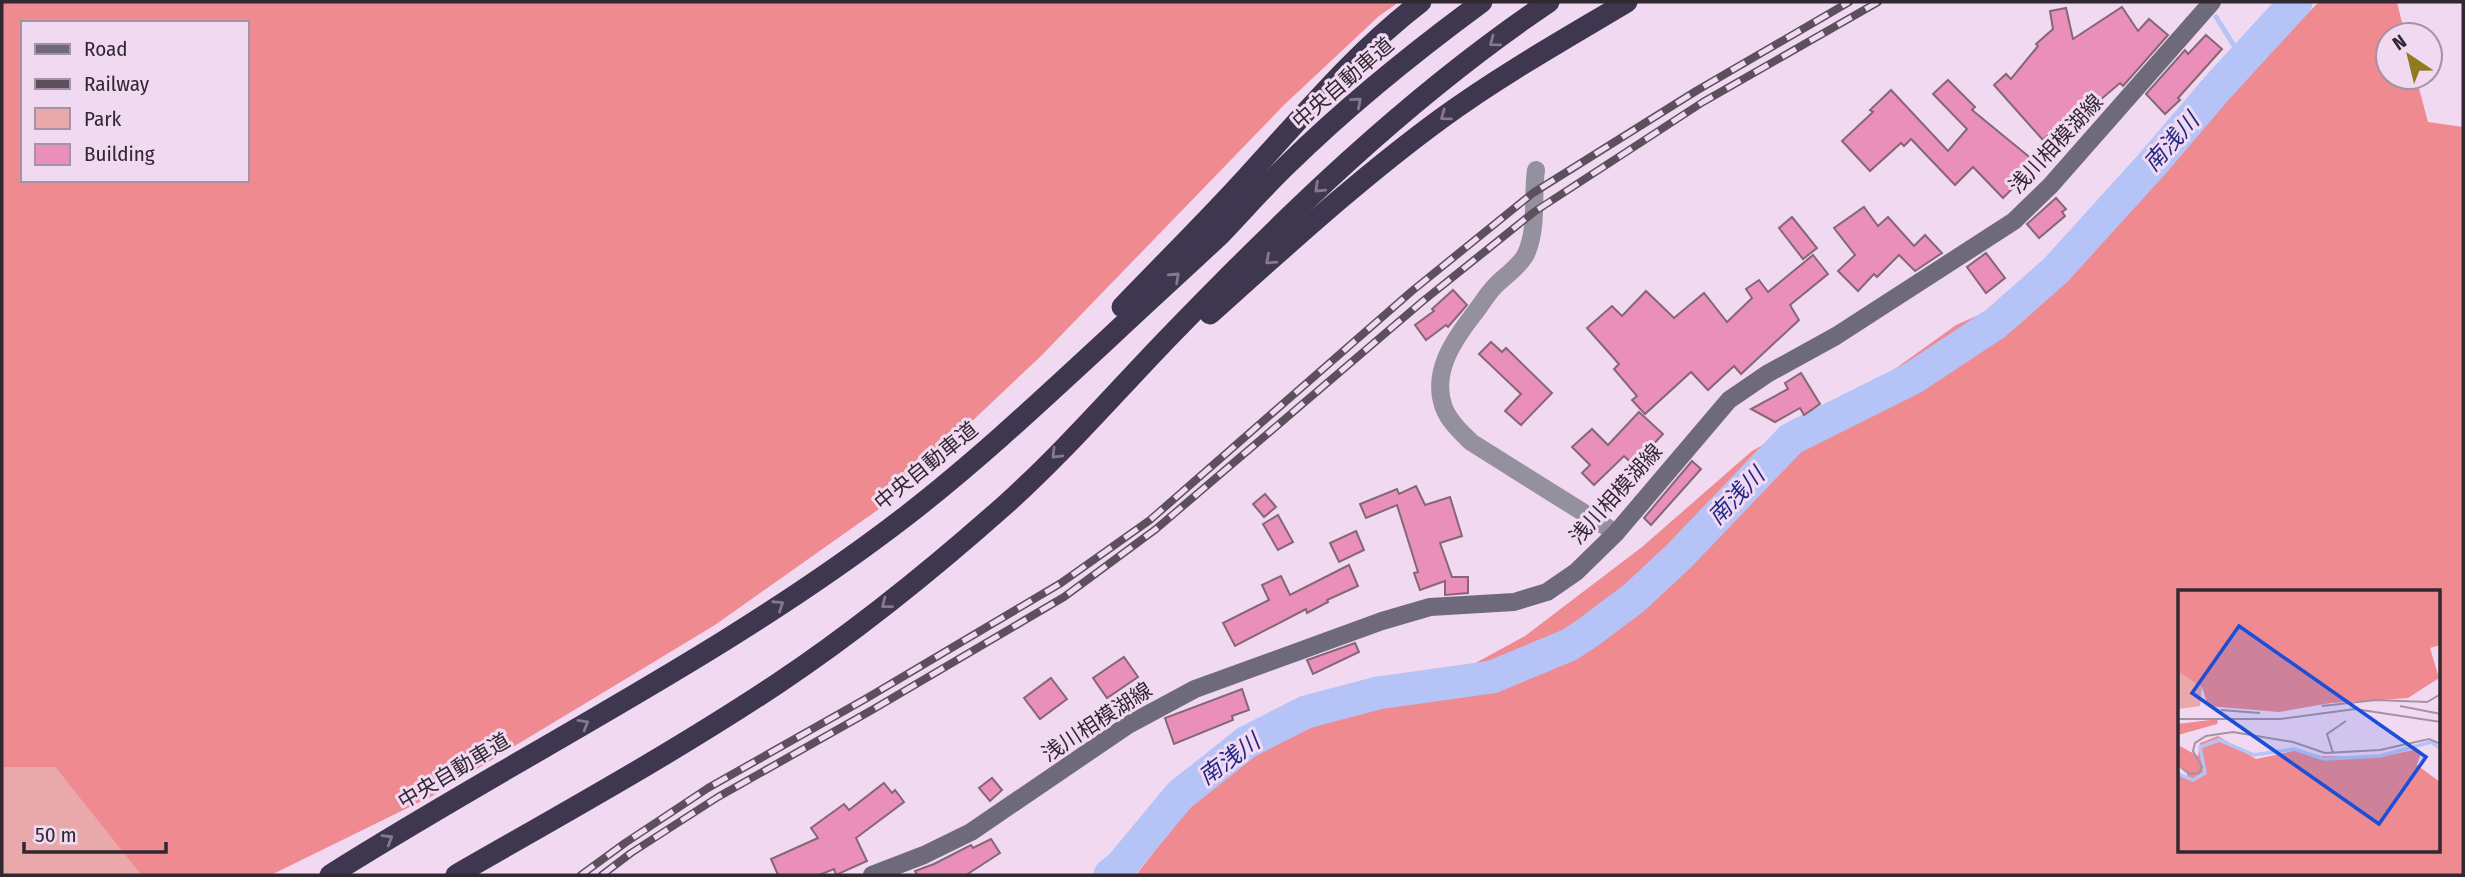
<svg xmlns="http://www.w3.org/2000/svg" width="2465" height="877" font-family="'Fira Sans Condensed','Noto Sans JP',sans-serif">
	<style>
		.green { fill: #e9a8aa }
		.forest { fill: #ee8a90; fill-rule: evenodd }
		.lines { fill: none; stroke-linecap: round; stroke-linejoin: round }
		.stream { stroke: #b5c3f6; stroke-width: 5 }
		.river { stroke: #b5c3f6; stroke-width: 33 }
		.building { fill: #ea8fba; stroke: #856774; stroke-width: 2 }
		.street { stroke: #94909d; stroke-width: 18 }
		.secondary { stroke: #6e697b; stroke-width: 18 }
		.highway { stroke: #3e374f; stroke-width: 21 }
		.rail-casing { stroke: #5d505d; stroke-width: 8 }
		.rail { stroke: #f1d9f2; stroke-width: 5; stroke-dasharray: 16; stroke-linecap: butt }
		.oneway { stroke: #867890 }
		.labels { text-anchor: middle; stroke-width: 6; stroke-linejoin: round; paint-order: stroke }
		.street-label { font-size: 21px; fill: #312831; stroke: #f1d9f2 }
		.water-label { font-size: 23px; font-style: italic; fill: #222985; stroke: #f1d9f2 }
		.inset-river { fill: none; stroke: #b5c3f6; stroke-width: 3.5 }
		.inset-road { fill: none; stroke: #a492a5; stroke-width: 2 }
		.view { fill: #1d4ed8; fill-opacity: 0.15; stroke: #1d4ed8; stroke-width: 3.5 }
		.inset-edge { fill: none; stroke: #312831; stroke-width: 3.5 }
	</style>
	<rect width="100%" height="100%" fill="#f1d9f2"/>
	<polygon class="green" points="2,767 55,767 141,875 2,875"/>
	<g class="forest">
		<path d="M2,2H1399L1379,16L1284,105L1041,356L879,509L715,625L432,796L271,875H141L55,767H2ZM23,23H247V180H23Z"/>
		<path d="M2319,2H2397L2405,35H2388V77H2416L2428,122L2463,127V875H1136L1187,810L1287,730L1404,702L1525,636L1642,547L1752,451L1888,374L1956,325L2061,279L2189,130ZM2180,592H2439V851H2180Z"/>
	</g>
	<g class="lines">
		<polyline class="stream" points="2216,17 2243,60"/>
		<polyline class="river" points="1110,875 1121,866 1180,795 1247,742 1306,712 1378,693 1492,677 1569,645 1586,634 1634,598 1679,556 1791,439 1913,378 1996,323 2056,270 2153,163 2217,88 2296,2"/>
	</g>
	<g class="building">
		<polygon points="2122,7 2138,31 2149,19 2168,35 2123,86 2120,83 2099,101 2090,92 2084,101 2043,140 1994,85 2006,74 2011,79 2038,46 2036,44 2053,29 2050,11 2066,8 2073,39"/>
		<polygon points="2206,35 2222,49 2178,98 2180,100 2165,114 2146,94 2185,50 2188,54"/>
		<polygon points="1948,80 1975,107 1972,110 2033,160 2011,179 2016,185 2003,198 1973,167 1955,185 1911,139 1904,146 1901,143 1870,171 1842,141 1873,112 1870,110 1891,90 1948,151 1967,129 1933,94"/>
		<polygon points="2056,198 2066,209 2062,212 2065,216 2039,238 2027,224"/>
		<polygon points="1864,207 1878,226 1888,217 1914,246 1925,235 1942,253 1915,271 1899,255 1877,277 1874,274 1858,291 1838,271 1855,255 1834,228"/>
		<polygon points="1792,217 1817,248 1803,259 1779,228"/>
		<polygon points="1986,253 2005,278 1986,293 1967,267"/>
		<polygon points="1813,255 1828,274 1790,305 1799,320 1741,374 1734,366 1708,390 1691,372 1645,414 1632,400 1637,396 1614,369 1619,364 1587,328 1612,306 1622,316 1646,291 1674,318 1704,293 1727,322 1752,298 1746,289 1759,280 1768,292"/>
		<polygon points="1453,290 1467,305 1448,327 1446,325 1426,340 1415,325 1434,311 1432,309"/>
		<polygon points="1491,342 1502,352 1506,348 1552,393 1521,425 1505,411 1521,394 1479,354"/>
		<polygon points="1801,373 1820,404 1804,415 1800,408 1775,422 1751,409 1788,389 1785,383"/>
		<polygon points="1639,412 1663,434 1634,465 1624,456 1594,485 1582,473 1590,465 1572,447 1592,429 1608,445"/>
		<polygon points="1692,461 1701,469 1651,525 1644,518"/>
		<polygon points="1416,486 1425,505 1450,497 1462,536 1440,543 1452,577 1468,577 1468,593 1445,595 1445,581 1420,590 1414,573 1418,572 1397,505 1366,518 1360,504 1397,489 1399,494"/>
		<polygon points="1265,494 1276,507 1264,517 1253,504"/>
		<polygon points="1278,515 1293,542 1278,550 1263,524"/>
		<polygon points="1356,531 1364,550 1339,562 1330,543"/>
		<polygon points="1349,565 1358,586 1327,600 1328,602 1307,613 1306,609 1235,646 1223,623 1269,600 1262,585 1281,576 1290,595"/>
		<polygon points="1355,643 1359,652 1313,674 1307,660"/>
		<polygon points="1124,657 1138,677 1107,698 1093,678"/>
		<polygon points="1051,678 1067,699 1040,719 1024,698"/>
		<polygon points="1242,689 1249,710 1232,716 1233,720 1174,744 1165,718"/>
		<polygon points="992,778 1002,790 990,801 979,788"/>
		<polygon points="884,783 892,793 895,790 904,802 856,838 867,861 836,875 834,869 819,875 778,875 771,859 818,838 811,828 844,804 849,810"/>
		<polygon points="991,839 1000,853 966,875 917,875 915,871 934,864 971,845 973,848"/>
	</g>
	<g class="lines">
		<path class="street" d="M1536,170C1532,198 1538,227 1526,254C1520,266 1505,276 1496,285C1487,294 1481,305 1473,315C1453,341 1431,373 1444,408C1449,421 1461,432 1471,442L1616,533"/>
		<polyline class="secondary" points="872,875 924,855 971,832 1128,725 1195,689 1382,621 1430,607 1514,602 1547,592 1576,572 1616,533 1729,400 1767,374 1836,336 2014,221 2051,185 2212,2"/>
		<g class="highway">
			<path d="M1122,307C1166,261 1212,216 1255,168C1310,108 1356,52 1421,2"/>
			<path d="M1210,314C1286,246 1360,178 1442,118C1501,75 1565,39 1627,2"/>
			<path d="M330,875C521,754 726,655 906,516C977,461 1043,399 1109,338C1146,303 1184,269 1221,234C1243,211 1264,187 1287,165C1347,106 1414,52 1482,2"/>
			<path d="M456,875C564,813 673,753 777,684C858,630 933,569 1005,505C1063,453 1114,394 1168,338C1286,216 1408,97 1549,2"/>
		</g>
		<defs>
			<g id="rail">
				<polyline points="581,875 625,843 708,788 867,698 1061,583 1150,520 1412,291 1533,193 1696,91 1849,2"/>
				<polyline points="602,875 631,853 718,797 872,710 1064,597 1156,529 1423,301 1534,212 1703,102 1878,2"/>
			</g>
		</defs>
		<use href="#rail" class="rail-casing"/>
		<use href="#rail" class="rail"/>
	</g>
	<defs><path id="oneway-chevron" d="M-2-3.5L2.5 0L-2 3.5" fill="none" stroke-width="1.6" stroke-linecap="round" stroke-linejoin="round" transform="scale(1.75)"/></defs>
	<g class="oneway">
		<use href="#oneway-chevron" transform="translate(1494 42) rotate(143)"/>
		<use href="#oneway-chevron" transform="translate(1357 102) rotate(-41)"/>
		<use href="#oneway-chevron" transform="translate(1445 116) rotate(144)"/>
		<use href="#oneway-chevron" transform="translate(1319 188) rotate(137)"/>
		<use href="#oneway-chevron" transform="translate(1270 260) rotate(138)"/>
		<use href="#oneway-chevron" transform="translate(1175 277) rotate(-43)"/>
		<use href="#oneway-chevron" transform="translate(1056 454) rotate(135)"/>
		<use href="#oneway-chevron" transform="translate(886 604) rotate(142)"/>
		<use href="#oneway-chevron" transform="translate(779 605) rotate(-33)"/>
		<use href="#oneway-chevron" transform="translate(584 724) rotate(-30)"/>
		<use href="#oneway-chevron" transform="translate(388 839) rotate(-31)"/>
	</g>
	<g class="labels">
		<g class="street-label">
			<text transform="translate(1343 83) rotate(-41)" y="7">中央自動車道</text>
			<text transform="translate(2056 144) rotate(-47)" y="7">浅川相模湖線</text>
			<text transform="translate(926 466) rotate(-39)" y="7">中央自動車道</text>
			<text transform="translate(1616 494) rotate(-48)" y="7">浅川相模湖線</text>
			<text transform="translate(1097 722) rotate(-33)" y="7">浅川相模湖線</text>
			<text transform="translate(454 771) rotate(-31)" y="7">中央自動車道</text>
		</g>
		<g class="water-label">
			<text transform="translate(2171 142) rotate(-48)" y="8">南浅川</text>
			<text transform="translate(1736 496) rotate(-46)" y="8">南浅川</text>
			<text transform="translate(1229 759) rotate(-36)" y="8">南浅川</text>
		</g>
	</g>
	<g transform="translate(2178 590)">
		<rect width="262" height="262" fill="#f1d9f2"/>
		<path d="M0,82L24,97L22,116L0,119Z" fill="#e9a8aa"/>
		<path d="M0,0H262V55L252,58L261,88L230,108L153,113L101,122L30,116L24,97L0,82ZM40,129L39,134L0,145V134ZM40,146L78,169L120,160L143,166L202,167L240,159L243,162L239,175L262,192V262H0V181L8,188L10,183L0,173V155L20,166L22,153Z" fill="#ee8a90"/>
		<path class="inset-river" d="M0,184L15,190L27,183L22,157L41,150L76,165L116,159L146,169L202,166L253,152L263,159"/>
		<path class="inset-road" d="M144,116L198,110L249,112L263,104M222,116L263,124M43,120L82,123M0,129H102L177,119L263,132M155,163L149,144L168,131M0,175L11,184L21,183L24,177L15,161L17,153L28,146L55,142L115,152L147,163L202,160L251,149L263,154"/>
		<path class="view" d="M61,36L248,167L201,234L14,103Z"/>
		<rect width="262" height="262" class="inset-edge"/>
	</g>
	<rect width="2465" height="877" fill="none" stroke="#312831" stroke-width="7"/>
	<rect x="21" y="21" width="228" height="161" fill="#f1d9f2" stroke="#a492a5" stroke-width="2"/>
	<rect x="35" y="44" width="35" height="10" fill="#6e697b" stroke="#a492a5" stroke-width="2"/>
	<text x="84" y="56" font-size="21" fill="#312831">Road</text>
	<rect x="35" y="79" width="35" height="10" fill="#5d505d" stroke="#a492a5" stroke-width="2"/>
	<text x="84" y="91" font-size="21" fill="#312831">Railway</text>
	<rect x="35" y="108" width="35" height="21" fill="#e9a8aa" stroke="#a492a5" stroke-width="2"/>
	<text x="84" y="126" font-size="21" fill="#312831">Park</text>
	<rect x="35" y="144" width="35" height="21" fill="#ea8fba" stroke="#a492a5" stroke-width="2"/>
	<text x="84" y="161" font-size="21" fill="#312831">Building</text>
	<g transform="translate(2409 56) rotate(325)"><circle r="33" fill="#f1d9f2" stroke="#a492a5" stroke-width="2"/>
	<path d="M0-5L12 26L0 18L-12 26Z" fill="#907b21"/>
	<text y="-10" font-size="19" font-weight="bold" text-anchor="middle" fill="#312831">N</text>
	</g>
	<path d="M24 842v10h142v-10" fill="none" stroke="#312831" stroke-width="3.5"/>
	<text x="35" y="842" font-size="21" fill="#312831" stroke="#f1d9f2" stroke-width="5" paint-order="stroke">50 m</text>
</svg>
